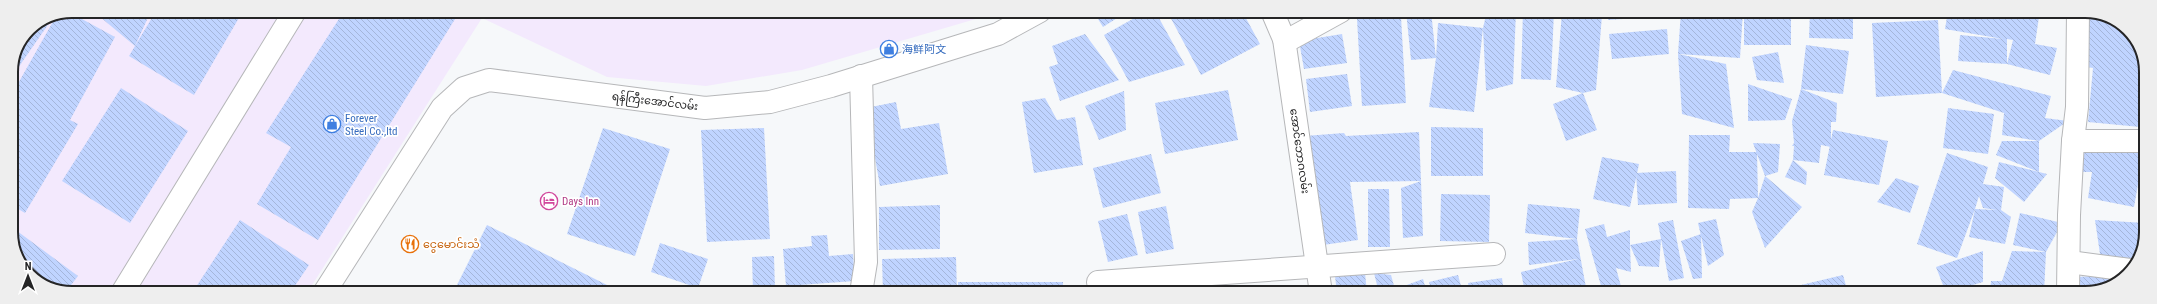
<svg xmlns="http://www.w3.org/2000/svg" width="2157" height="304" font-family="'Roboto Condensed','Noto Sans SC','Noto Sans Myanmar',sans-serif">
	<style>
		.commercial { fill: #f3e9fd }
		.building { fill: url(#building-back-hatch); fill-rule: evenodd }
		.lines { fill: none; stroke-linecap: round; stroke-linejoin: round }
		.minor-casing { stroke: #b6b7b9; stroke-width: 24 }
		.minor { stroke: #fff; stroke-width: 22 }
		.labels { text-anchor: middle; stroke-width: 3.5; stroke-linejoin: round; paint-order: stroke }
		.shop-label { font-size: 11px; fill: #366cbe; stroke: #fff; text-anchor: start }
		.street-label { font-size: 11px; fill: #252526; stroke: #fff }
		.hotel-label { font-size: 11px; fill: #b23c85; stroke: #fff; text-anchor: start }
		.food-label { font-size: 11px; fill: #c56008; stroke: #fff; text-anchor: start }
		.rim { fill: none; stroke: #252526; stroke-width: 2 }
	</style>
	<defs>
		<pattern id="building-back-hatch" width="6" height="6" patternUnits="userSpaceOnUse"><rect width="6" height="6" fill="#c0d4ff"/><path d="M-1 5l2 2M0 0l6 6M5-1l2 2" fill="none" stroke="#a5b6da"/></pattern>
	</defs>
	<rect width="100%" height="100%" fill="#f6f8fa"/>
	<polygon class="commercial" points="72,11 1003,11 802,70 706,86 607,77 482,18 307,293 64,293 13,248 11,71 29,29"/>
	<g class="building">
		<polygon points="93,11 151,11 135,46"/>
		<polygon points="156,11 243,11 194,95 129,56"/>
		<polygon points="344,11 460,11 318,240 257,204 291,147 266,133"/>
		<polygon points="1093,11 1124,11 1125,13 1103,27"/>
		<polygon points="1147,11 1155,11 1185,65 1129,82 1104,35"/>
		<polygon points="1167,11 1242,11 1260,44 1201,75"/>
		<polygon points="1406,11 1431,11 1436,58 1438,23 1483,28 1487,11 1516,11 1513,84 1486,91 1483,28 1474,112 1429,107 1436,58 1411,60"/>
		<polygon points="1523,11 1554,11 1551,80 1521,79"/>
		<polygon points="1608,11 1666,11 1667,16 1608,20"/>
		<polygon points="1681,11 1743,11 1740,58 1678,54"/>
		<rect x="1744" y="11" width="47" height="34"/>
		<polygon points="1810,11 1853,11 1853,39 1809,38"/>
		<polygon points="1906,11 1937,11 1937,14"/>
		<path d="M1948,11H2014L2039,17L2035,44L2057,48L2050,75L2007,64L1958,61L1960,35L2003,39L1945,29ZM2007,39L2013,40L2007,64Z"/>
		<polygon points="2091,11 2126,26 2145,60 2145,82 2140,127 2088,122 2093,68 2081,66"/>
		<polygon points="69,12 115,37 70,120 78,124 25,213 13,206 11,96 55,18"/>
		<polygon points="1562,12 1602,15 1596,90 1583,93 1597,130 1566,141 1553,104 1583,93 1556,87"/>
		<polygon points="1401,17 1406,103 1362,106 1357,19"/>
		<polygon points="52,19 11,78 11,71 29,29"/>
		<polygon points="1938,20 1942,93 1876,97 1872,23"/>
		<polygon points="1667,29 1669,54 1612,59 1609,34"/>
		<polygon points="1085,34 1119,80 1060,101 1049,67 1058,64 1052,46"/>
		<polygon points="1342,34 1347,63 1304,69 1299,41"/>
		<polygon points="1806,45 1849,51 1843,94 1801,89"/>
		<polygon points="1778,52 1784,83 1757,80 1752,57"/>
		<polygon points="1678,54 1726,64 1734,128 1682,114"/>
		<polygon points="1953,70 2051,96 2045,118 2068,121 2039,141 2002,135 2004,113 1942,93"/>
		<polygon points="1347,74 1352,106 1310,112 1306,79"/>
		<polygon points="1748,84 1792,99 1785,120 1748,121"/>
		<polygon points="121,88 188,131 130,223 62,181"/>
		<polygon points="1801,89 1837,103 1836,122 1831,122 1831,147 1821,145 1819,163 1793,160 1794,146 1792,146 1794,143 1792,121"/>
		<polygon points="1228,90 1238,140 1165,154 1155,103"/>
		<polygon points="1124,91 1126,130 1099,140 1085,106"/>
		<polygon points="1045,98 1057,120 1075,117 1083,165 1034,173 1022,102"/>
		<polygon points="896,102 901,129 939,123 948,174 880,186 866,108"/>
		<polygon points="1948,108 1994,114 1988,154 1943,148"/>
		<polygon points="1431,127 1483,128 1483,176 1431,176"/>
		<polygon points="603,128 670,149 635,256 567,234"/>
		<polygon points="764,128 770,239 707,242 701,130"/>
		<polygon points="1833,130 1888,141 1879,185 1824,175"/>
		<polygon points="1419,132 1421,181 1350,182 1358,240 1316,246 1305,136 1344,133 1346,136"/>
		<polygon points="1689,135 1730,135 1729,152 1757,152 1758,198 1765,176 1802,207 1765,248 1752,212 1758,198 1730,199 1729,209 1688,208"/>
		<polygon points="2002,141 2039,141 2039,172 1996,155"/>
		<polygon points="1753,143 1780,144 1778,172 1765,176"/>
		<polygon points="2079,151 2145,151 2145,172 2137,172 2140,173 2134,207 2088,198 2092,172 2079,172"/>
		<path d="M1947,153L1988,167L1983,184L2004,187L2001,210L2011,217L2005,244L1969,237L1975,209L1957,258L1917,244ZM1979,196L1983,208L1997,210L1975,209Z"/>
		<polygon points="1151,154 1161,193 1103,208 1093,168"/>
		<polygon points="1602,157 1639,164 1630,207 1593,199"/>
		<polygon points="1793,160 1807,172 1806,185 1785,177"/>
		<polygon points="1999,162 2047,174 2024,202 1995,178"/>
		<polygon points="1676,171 1677,203 1638,205 1636,173"/>
		<polygon points="1896,178 1919,186 1910,213 1877,202"/>
		<polygon points="1421,181 1423,236 1403,238 1401,188"/>
		<polygon points="1368,189 1389,189 1390,247 1368,247"/>
		<polygon points="1441,194 1490,195 1489,242 1440,241"/>
		<polygon points="1528,204 1580,209 1577,239 1587,293 1525,293 1521,272 1578,259 1529,265 1528,242 1577,239 1525,233"/>
		<polygon points="940,205 940,249 879,250 879,207"/>
		<polygon points="1166,206 1174,249 1146,254 1138,212"/>
		<polygon points="2020,213 2062,223 2046,252 2044,293 1990,293 1991,281 2002,281 2012,251 2046,252 2013,245"/>
		<polygon points="1127,214 1138,255 1108,262 1098,221"/>
		<polygon points="1716,219 1724,255 1708,266 1698,223"/>
		<polygon points="240,220 309,265 290,293 192,293"/>
		<polygon points="1673,220 1684,278 1669,281 1658,223"/>
		<polygon points="2095,220 2145,223 2146,240 2132,266 2100,254"/>
		<polygon points="1604,224 1607,237 1630,230 1630,245 1661,239 1659,267 1639,266 1630,245 1631,272 1616,268 1622,290 1601,286 1585,229"/>
		<polygon points="487,225 623,293 453,293"/>
		<polygon points="13,228 78,276 65,293 31,278 13,248"/>
		<polygon points="1701,234 1702,278 1693,279 1681,241"/>
		<polygon points="827,235 829,256 853,254 855,281 786,286 783,249 812,246 811,236"/>
		<polygon points="660,243 708,259 698,288 651,272"/>
		<polygon points="1983,251 1983,282 1946,293 1936,267"/>
		<polygon points="774,256 775,290 753,291 752,257"/>
		<polygon points="956,257 957,293 883,293 882,259"/>
		<polygon points="1365,273 1367,293 1337,293 1335,276"/>
		<polygon points="1374,273 1391,275 1396,293 1379,293"/>
		<polygon points="1458,275 1463,293 1432,293 1429,282"/>
		<polygon points="1843,275 1848,293 1772,293 1772,292"/>
		<polygon points="2118,275 2118,281 2086,293 2077,293 2076,277"/>
		<polygon points="1502,278 1504,293 1470,293 1468,283"/>
		<polygon points="1423,279 1427,293 1407,293 1404,286"/>
		<rect x="958" y="282" width="105" height="11"/>
		<polygon points="1278,286 1279,293 1237,293 1237,291"/>
	</g>
	<g class="lines">
		<defs>
			<g id="minor">
				<polyline points="1272,11 1284,39 1321,293"/>
				<polyline points="1284,39 1292,38 1341,11"/>
				<polyline points="861,76 866,262 861,293"/>
				<polyline points="2073,141 2145,141"/>
				<polyline points="2069,262 2130,270"/>
				<polyline points="1098,282 1494,254"/>
				<polyline points="122,293 295,11"/>
				<polyline points="324,293 442,108 464,88 489,80 705,108 770,102 831,86 998,34 1040,11"/>
				<polyline points="2068,293 2069,215 2073,141 2077,107 2078,11"/>
			</g>
		</defs>
		<use href="#minor" class="minor-casing"/>
		<use href="#minor" class="minor"/>
	</g>
	<defs>
		<symbol id="shop-ring" viewBox="-11 -11 22 22"><circle r="9.5" fill="#fff" stroke="#3f7fe0" stroke-width="1.5"/><path d="M-5-2.5h2.3a2.7 3.5 0 0 1 5.4 0H5L5.5 6h-11ZM-1.5-2.5h3a1.5 2.3 0 0 0-3 0Z" fill="#3f7fe0"/></symbol>
		<symbol id="hotel-ring" viewBox="-11 -11 22 22"><circle r="9.5" fill="#fff" stroke="#d1479c" stroke-width="1.5"/><path d="M-6-4.5h1.5V1H6V5H4.5V3h-9V5H-6ZM-4 0a1.8 1.8 0 1 1 3.6 0ZM.5 0V-2.5h3Q6-2.5 6 0Z" fill="#d1479c"/></symbol>
		<symbol id="restaurant-ring" viewBox="-11 -11 22 22"><circle r="9.5" fill="#fff" stroke="#e8710a" stroke-width="1.5"/><path d="M-5-6h1v4h1v-4h1v4h1v-4h1v5L-1.5 .5V6h-2V.5L-5-1ZM5-6V6H3V1.5H1.5Q1.5-4 5-6Z" fill="#e8710a"/></symbol>
	</defs>
	<g fill-rule="evenodd">
		<use href="#shop-ring" x="879" y="39" width="20" height="20"/>
		<use href="#shop-ring" x="322" y="114" width="20" height="20"/>
		<use href="#hotel-ring" x="539" y="191" width="20" height="20"/>
		<use href="#restaurant-ring" x="400" y="234" width="20" height="20"/>
	</g>
	<g class="labels">
		<g class="shop-label">
			<text x="902" y="53">海鲜阿文</text>
			<text x="345" y="122">Forever<tspan x="345" dy="13">Steel Co.,ltd</tspan></text>
		</g>
		<g class="street-label">
			<text transform="translate(655 101) rotate(7)" y="4">ရန်ကြီးအောင်လမ်း</text>
			<text transform="translate(1300 151) rotate(82)" y="4">အောင်ဘောဂလမ်း</text>
		</g>
		<g class="hotel-label">
			<text x="562" y="205">Days Inn</text>
		</g>
		<g class="food-label">
			<text x="423" y="248">ငွေမောင်းသံ</text>
		</g>
	</g>
	<path d="M0 0H2157V304H0ZM72 18H2085A54 54 0 0 1 2139 72V232A54 54 0 0 1 2085 286H72A54 54 0 0 1 18 232V72A54 54 0 0 1 72 18Z" fill="#eee" fill-rule="evenodd"/>
	<path class="rim" d="M72 18H2085A54 54 0 0 1 2139 72V232A54 54 0 0 1 2085 286H72A54 54 0 0 1 18 232V72A54 54 0 0 1 72 18Z"/>
	<g transform="translate(28 276)" stroke="#ffffff" stroke-width="3" paint-order="stroke">
	<path d="M0-3L7 15L0 10L-7 15Z" fill="#252526"/>
	<text y="-6" font-size="11" font-weight="bold" text-anchor="middle" fill="#252526">N</text>
	</g>
</svg>
